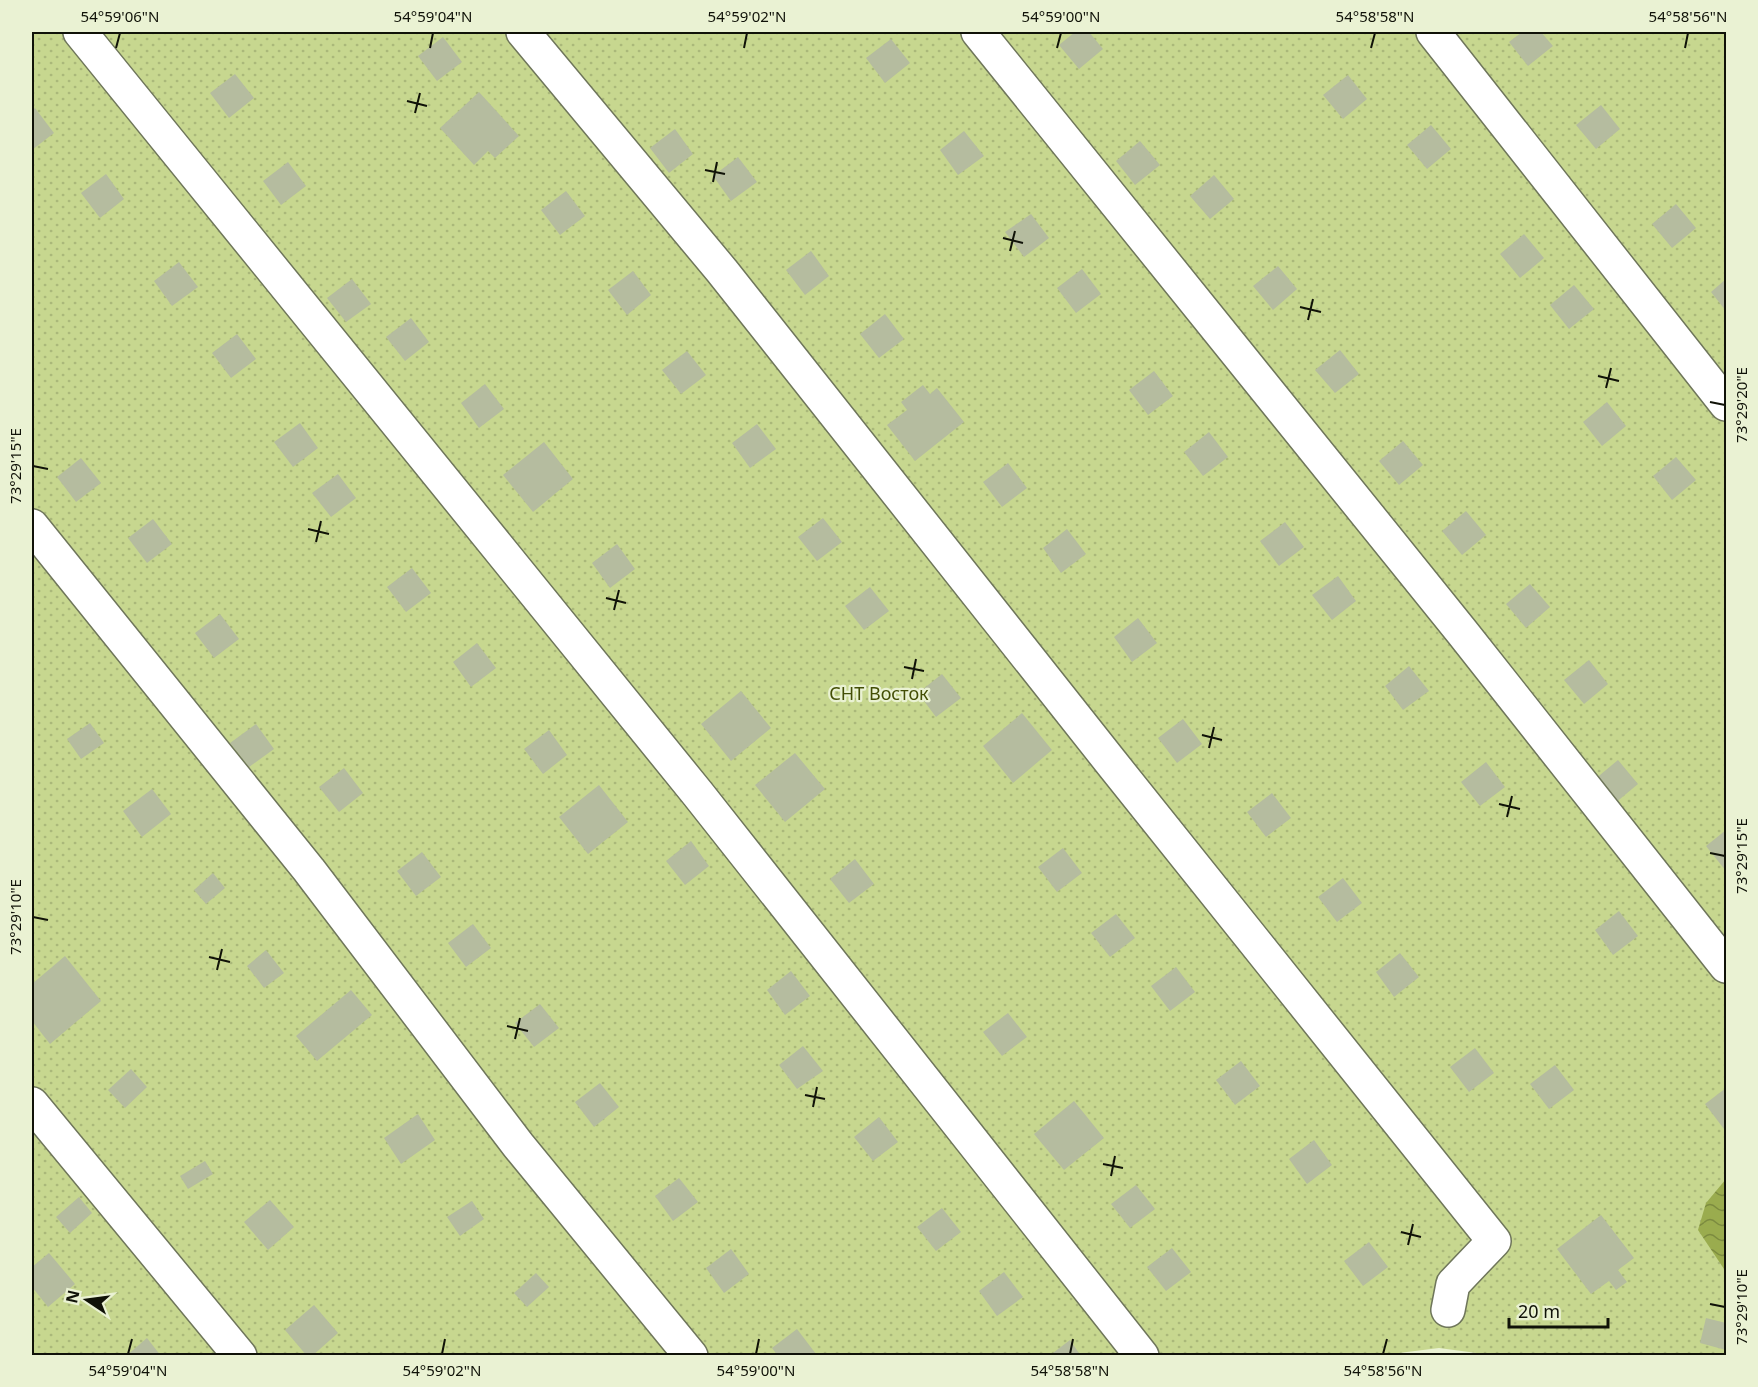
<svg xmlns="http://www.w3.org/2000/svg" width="1758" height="1387" font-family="'Noto Sans',sans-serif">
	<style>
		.garden { fill: url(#garden-dots) }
		.water { fill: url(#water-waves) }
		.building { fill: #b5bc9f }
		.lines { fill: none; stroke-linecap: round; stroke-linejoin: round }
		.minor-casing { stroke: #6f765b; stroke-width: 36 }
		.minor { stroke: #fff; stroke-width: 33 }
		.ticks { fill: none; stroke: #101208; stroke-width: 2 }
		.labels { text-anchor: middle; stroke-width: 4.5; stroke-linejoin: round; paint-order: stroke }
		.park-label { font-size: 18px; fill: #434e05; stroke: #eaf2d3 }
		.neatline { fill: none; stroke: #101208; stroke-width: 2 }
		.ticks-label { font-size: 15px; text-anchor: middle; fill: #101208 }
	</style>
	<defs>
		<pattern id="garden-dots" width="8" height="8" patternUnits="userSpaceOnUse" patternTransform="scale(1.5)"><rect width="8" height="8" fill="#c7d78f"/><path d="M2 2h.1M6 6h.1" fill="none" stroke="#aab87a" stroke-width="1.8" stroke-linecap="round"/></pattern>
		<pattern id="water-waves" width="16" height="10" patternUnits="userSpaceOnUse" patternTransform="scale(1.5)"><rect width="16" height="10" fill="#9aac4e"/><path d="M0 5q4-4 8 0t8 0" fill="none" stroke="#7c8b3f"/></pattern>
	</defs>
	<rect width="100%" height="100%" fill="#eaf2d3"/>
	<polygon class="garden" points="32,32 1726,32 1726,1355 1499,1356 1439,1348 1375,1356 32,1355"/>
	<polygon class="water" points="1726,1179 1726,1272 1698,1230 1706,1203"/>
	<g class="building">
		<polygon points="1075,32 1089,32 1103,49 1079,69 1059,45"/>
		<polygon points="1522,32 1541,32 1553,46 1528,66 1509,42"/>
		<polygon points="443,37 462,62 437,81 418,56"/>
		<polygon points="891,39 910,63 885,83 866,58"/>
		<polygon points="235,74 254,98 229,118 210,93"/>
		<polygon points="1348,75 1367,99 1343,119 1323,95"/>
		<polygon points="479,92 519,136 495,158 488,151 474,165 440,128"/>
		<polygon points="1601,105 1620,129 1596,149 1576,125"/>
		<polygon points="35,108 54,133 32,150 32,111"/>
		<polygon points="1431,125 1451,149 1427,169 1407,145"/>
		<polygon points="675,129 693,154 669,173 650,148"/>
		<polygon points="964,131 984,156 958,175 940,150"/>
		<polygon points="1140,141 1160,165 1135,185 1116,161"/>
		<polygon points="738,157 757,182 731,201 713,176"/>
		<polygon points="288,162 306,186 281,205 263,181"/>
		<polygon points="106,174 124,199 100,218 81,193"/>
		<polygon points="1214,175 1234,199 1210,219 1190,196"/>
		<polygon points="566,191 585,216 560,235 541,210"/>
		<polygon points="1676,204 1696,228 1672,248 1652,224"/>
		<polygon points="1031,214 1049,238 1024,257 1005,232"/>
		<polygon points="1524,234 1544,258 1520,278 1500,254"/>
		<polygon points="811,251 829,276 805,295 786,270"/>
		<polygon points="179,262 198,287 172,306 154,281"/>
		<polygon points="1278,266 1297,289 1273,310 1253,286"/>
		<polygon points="1082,269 1101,294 1076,313 1057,288"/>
		<polygon points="633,271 651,295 627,315 608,290"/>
		<polygon points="352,279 371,304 346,322 327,298"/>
		<polygon points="1726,279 1726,311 1711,292"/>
		<polygon points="1574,285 1594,309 1569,329 1550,305"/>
		<polygon points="885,314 904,339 879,358 860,334"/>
		<polygon points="411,318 429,342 405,361 386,337"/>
		<polygon points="237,334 256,359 231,378 212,353"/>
		<polygon points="1340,350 1359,374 1335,393 1315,370"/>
		<polygon points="687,351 706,375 681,394 662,370"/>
		<polygon points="1154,371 1173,396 1148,415 1129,390"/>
		<polygon points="485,384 504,409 479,428 461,403"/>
		<polygon points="923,385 930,394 937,388 964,422 915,461 887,425 907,410 901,402"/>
		<polygon points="1607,402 1626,426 1602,446 1583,422"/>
		<polygon points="300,423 318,448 293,467 274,442"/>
		<polygon points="757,424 776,449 750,468 732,443"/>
		<polygon points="1209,432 1228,457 1203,476 1184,452"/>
		<polygon points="1403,441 1423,465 1399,485 1379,461"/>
		<polygon points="544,442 573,479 533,512 503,475"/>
		<polygon points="1676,457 1696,480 1672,500 1653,476"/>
		<polygon points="81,458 101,483 76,502 57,477"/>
		<polygon points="1008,463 1027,488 1002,507 983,482"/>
		<polygon points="338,474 356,498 331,517 312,493"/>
		<polygon points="1466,511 1486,535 1462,555 1442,531"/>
		<polygon points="823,518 842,542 817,561 798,537"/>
		<polygon points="153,519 172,544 147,563 128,538"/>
		<polygon points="1285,522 1304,547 1279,566 1260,541"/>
		<polygon points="1067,529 1086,554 1061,573 1043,548"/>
		<polygon points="617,544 635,569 610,588 592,563"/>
		<polygon points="412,568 431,593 406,612 387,587"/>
		<polygon points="1338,576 1356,601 1332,620 1312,595"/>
		<polygon points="1530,584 1550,607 1526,628 1506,604"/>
		<polygon points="870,587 889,611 864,630 845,606"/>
		<polygon points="220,614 239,639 214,658 195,633"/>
		<polygon points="1138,618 1157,643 1132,662 1114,637"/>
		<polygon points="477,643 496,668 471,687 453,662"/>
		<polygon points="1589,660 1608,684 1584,704 1564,680"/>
		<polygon points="1409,666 1429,691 1403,710 1385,686"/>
		<polygon points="942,674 961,698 936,717 918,693"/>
		<polygon points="741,691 771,728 731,761 701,724"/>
		<polygon points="1022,713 1052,750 1013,783 983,746"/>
		<polygon points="1183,719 1202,744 1177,763 1158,738"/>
		<polygon points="90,723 104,743 81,759 67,739"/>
		<polygon points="256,724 274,749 249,767 230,743"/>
		<polygon points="549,730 567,755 543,774 524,749"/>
		<polygon points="795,753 825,789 785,822 755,785"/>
		<polygon points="1618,760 1638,784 1614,804 1594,780"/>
		<polygon points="1486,762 1505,787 1480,806 1461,782"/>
		<polygon points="344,768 363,793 339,812 319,787"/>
		<polygon points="599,785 628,822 588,854 559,817"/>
		<polygon points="152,789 171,814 142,837 123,811"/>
		<polygon points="1272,793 1291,818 1266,837 1247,812"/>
		<polygon points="1726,830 1726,871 1706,846"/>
		<polygon points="691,841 709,866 685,885 666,861"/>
		<polygon points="1063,848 1082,873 1057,892 1038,867"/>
		<polygon points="422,852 441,877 416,896 397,871"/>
		<polygon points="855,859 874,884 849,903 830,879"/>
		<polygon points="213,873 225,888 206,904 194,890"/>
		<polygon points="1343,878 1362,903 1337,922 1318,897"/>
		<polygon points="1619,911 1638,936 1613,955 1595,930"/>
		<polygon points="1116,914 1135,938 1110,957 1091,933"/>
		<polygon points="473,924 491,948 466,967 448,943"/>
		<polygon points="266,950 284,973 264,988 247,966"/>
		<polygon points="1400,953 1419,977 1394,997 1376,972"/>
		<polygon points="65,956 101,1001 50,1044 32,1021 32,984"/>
		<polygon points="1176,967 1195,992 1170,1011 1151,986"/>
		<polygon points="791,971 810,996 785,1015 767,990"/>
		<polygon points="351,990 372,1015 317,1061 296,1036"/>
		<polygon points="540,1004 559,1028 534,1047 515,1023"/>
		<polygon points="1008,1013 1027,1037 1002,1056 983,1032"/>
		<polygon points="803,1046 823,1071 797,1089 779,1065"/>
		<polygon points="1475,1048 1494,1073 1469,1092 1450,1067"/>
		<polygon points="1241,1061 1260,1086 1235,1105 1216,1080"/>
		<polygon points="1555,1065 1574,1090 1549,1109 1530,1084"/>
		<polygon points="131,1069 147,1087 125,1108 108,1090"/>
		<polygon points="600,1083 619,1107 594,1127 575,1102"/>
		<polygon points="1726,1088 1726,1127 1724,1129 1705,1104"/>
		<polygon points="1074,1101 1104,1138 1064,1170 1034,1134"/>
		<polygon points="418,1114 435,1140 401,1164 384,1138"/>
		<polygon points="879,1117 898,1142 873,1161 854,1137"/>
		<polygon points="1314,1140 1332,1165 1307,1184 1289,1159"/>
		<polygon points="205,1161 213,1174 188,1189 180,1176"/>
		<polygon points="679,1178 698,1202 673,1221 655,1196"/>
		<polygon points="1136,1185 1155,1209 1130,1228 1111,1204"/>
		<polygon points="79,1197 92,1213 70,1233 56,1217"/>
		<polygon points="270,1200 294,1227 268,1250 244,1222"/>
		<polygon points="472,1201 484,1219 460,1236 447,1217"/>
		<polygon points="942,1208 961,1232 936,1251 917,1227"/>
		<polygon points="1601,1215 1634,1258 1618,1270 1627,1282 1616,1290 1609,1281 1591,1294 1557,1249"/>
		<polygon points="1369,1242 1388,1267 1363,1286 1344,1261"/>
		<polygon points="1172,1248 1191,1272 1166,1291 1147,1267"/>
		<polygon points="731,1249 749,1274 724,1293 706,1268"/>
		<polygon points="49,1253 75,1284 48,1307 32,1287 32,1267"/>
		<polygon points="1004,1272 1023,1297 997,1316 979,1291"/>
		<polygon points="536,1273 549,1287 527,1307 514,1293"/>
		<polygon points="314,1305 338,1333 312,1356 307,1356 285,1330"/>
		<polygon points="1706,1318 1726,1323 1726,1350 1700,1343"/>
		<polygon points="797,1329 816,1354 814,1356 778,1356 772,1348"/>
		<polygon points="147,1338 161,1356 126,1356"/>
		<polygon points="1070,1340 1081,1356 1049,1356"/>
	</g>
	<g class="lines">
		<defs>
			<g id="minor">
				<polyline points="80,32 698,794 1142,1356"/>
				<polyline points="523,32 722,271 1110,761 1494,1241 1453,1284 1448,1310"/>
				<polyline points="978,32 1462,632 1726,966"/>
				<polyline points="1433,32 1726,404"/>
				<polyline points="32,526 309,870 518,1145 691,1356"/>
				<polyline points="32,1104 240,1356"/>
			</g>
		</defs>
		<use href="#minor" class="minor-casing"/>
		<use href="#minor" class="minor"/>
	</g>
	<path class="ticks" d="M116,48L120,33M430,48L433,33M744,48L747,33M1057,48L1061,33M1371,48L1375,33M1685,48L1688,33M407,101L427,106M415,113L420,93M705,170L725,174M713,182L717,162M1003,238L1023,243M1010,251L1015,231M1300,307L1321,312M1308,320L1313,299M1598,376L1619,381M1606,388L1611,368M1710,402L1725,405M33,466L48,469M308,529L329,534M316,542L321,521M606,598L626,603M614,610L619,590M904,667L924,671M912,679L916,659M1202,735L1222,740M1209,748L1214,727M1499,804L1520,809M1507,817L1512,796M1710,853L1725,856M33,917L48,920M209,957L230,962M217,970L222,949M507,1026L528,1031M515,1039L520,1018M805,1095L825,1099M813,1107L817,1087M1103,1164L1123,1168M1111,1176L1115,1156M1401,1232L1421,1237M1408,1245L1413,1224M1710,1304L1725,1307M128,1354L132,1339M442,1354L445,1339M756,1354L759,1339M1070,1354L1073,1339M1383,1354L1387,1339"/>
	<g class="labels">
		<g class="park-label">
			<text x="879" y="700">СНТ Восток</text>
		</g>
	</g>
	<rect width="1758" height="1387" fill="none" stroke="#eaf2d3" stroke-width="66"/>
	<g transform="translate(87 1300) rotate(283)" stroke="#eaf2d3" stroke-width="4.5" paint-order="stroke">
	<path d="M0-4.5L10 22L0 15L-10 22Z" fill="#101208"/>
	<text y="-9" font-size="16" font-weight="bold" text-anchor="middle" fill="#101208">N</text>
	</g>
	<path d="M1509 1318v9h99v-9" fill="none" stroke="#101208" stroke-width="3"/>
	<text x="1518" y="1318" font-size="18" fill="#101208" stroke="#eaf2d3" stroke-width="4.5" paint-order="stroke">20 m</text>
	<rect x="33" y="33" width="1692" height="1321" class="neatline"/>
	<g class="ticks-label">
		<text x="120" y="22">54°59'06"N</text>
		<text x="433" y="22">54°59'04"N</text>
		<text x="747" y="22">54°59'02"N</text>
		<text x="1061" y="22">54°59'00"N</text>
		<text x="1375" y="22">54°58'58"N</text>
		<text x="1688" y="22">54°58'56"N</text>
		<text transform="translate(1742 405) rotate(-90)" y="5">73°29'20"E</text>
		<text transform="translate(16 466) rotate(-90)" y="5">73°29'15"E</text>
		<text transform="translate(1742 856) rotate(-90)" y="5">73°29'15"E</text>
		<text transform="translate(16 917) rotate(-90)" y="5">73°29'10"E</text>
		<text transform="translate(1742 1307) rotate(-90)" y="5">73°29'10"E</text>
		<text x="128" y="1376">54°59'04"N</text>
		<text x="442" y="1376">54°59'02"N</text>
		<text x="756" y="1376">54°59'00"N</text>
		<text x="1070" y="1376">54°58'58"N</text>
		<text x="1383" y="1376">54°58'56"N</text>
	</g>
</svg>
